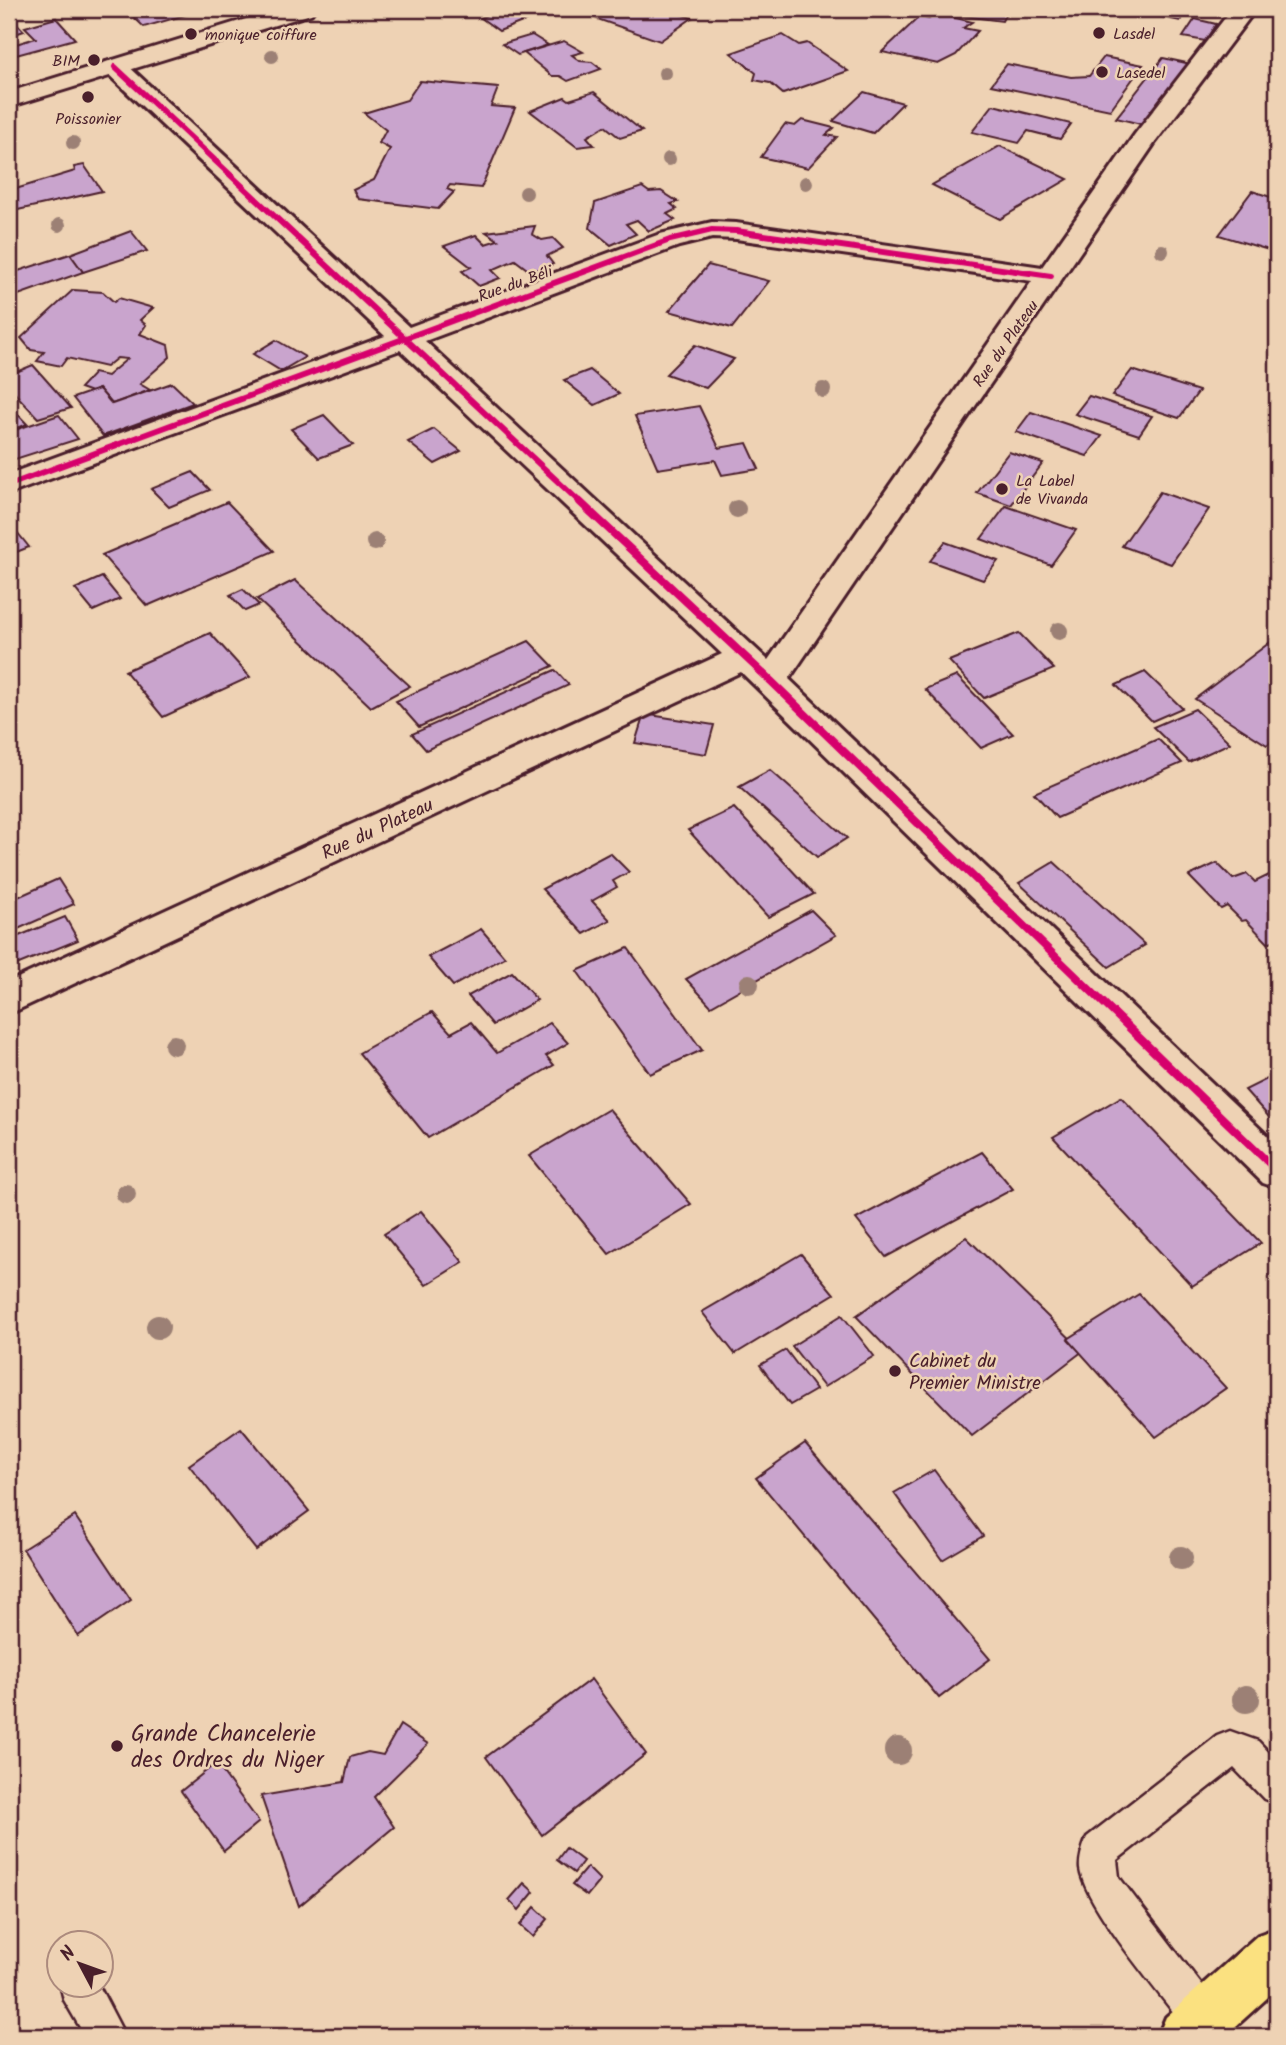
<svg xmlns="http://www.w3.org/2000/svg" width="1286" height="2045" font-family="Kalam,sans-serif">
	<style>
		.building { fill: #c9a4cd; stroke: #4a1f2b; stroke-width: 2 }
		.lines { fill: none; stroke-linecap: round; stroke-linejoin: round }
		.lane-casing { stroke: #4a1f2b; stroke-width: 5 }
		.street-casing { stroke: #4a1f2b; stroke-width: 6 }
		.secondary-casing { stroke: #4a1f2b; stroke-width: 6 }
		.primary-casing { stroke: #4a1f2b; stroke-width: 6 }
		.lane { fill: #eed2b4; fill-rule: evenodd }
		.street { fill: #eed2b4; fill-rule: evenodd }
		.secondary { fill: #eed2b4; fill-rule: evenodd }
		.primary { fill: #fbe180; fill-rule: evenodd }
		.cycleway-far2-casing { stroke: #eed2b4; stroke-width: 9 }
		.cycleway-far1-casing { stroke: #eed2b4; stroke-width: 12 }
		.cycleway-casing { stroke: #eed2b4; stroke-width: 15 }
		.cycleway-far2 { stroke: #d6006c; stroke-width: 6 }
		.cycleway-far1 { stroke: #d6006c; stroke-width: 8 }
		.cycleway { stroke: #d6006c; stroke-width: 10 }
		.tree { fill: #9c8074 }
		.poi-dot { fill: #4a1f2b; stroke: #eed2b4; stroke-width: 2.5 }
		.labels { text-anchor: middle; stroke-width: 5; stroke-linejoin: round; paint-order: stroke }
		.far-poi-label { font-size: 16px; fill: #4a1f2b; stroke: #eed2b4; text-anchor: start }
		.far-street-label { font-size: 16px; fill: #4a1f2b; stroke: #eed2b4 }
		.street-label { font-size: 19px; fill: #4a1f2b; stroke: #eed2b4 }
		.poi-label { font-size: 19px; fill: #4a1f2b; stroke: #eed2b4; text-anchor: start }
		.near-poi-label { font-size: 23px; fill: #4a1f2b; stroke: #eed2b4; text-anchor: start }
	</style>
	<rect width="100%" height="100%" fill="#eed2b4"/>
	<filter id="ink" filterUnits="userSpaceOnUse"><feTurbulence type="fractalNoise" baseFrequency=".0143" numOctaves="2"/><feDisplacementMap in="SourceGraphic" scale="14" xChannelSelector="R" yChannelSelector="G"/><feConvolveMatrix kernelMatrix="1 2 1 2 8 2 1 2 1" color-interpolation-filters="sRGB"/></filter>
	<g filter="url(#ink)">
		<g class="building">
			<polygon points="125,9 206,9 144,27"/>
			<polygon points="498,9 504,9 525,21 499,31 481,18"/>
			<polygon points="595,9 665,9 692,18 660,41 586,15"/>
			<polygon points="790,9 820,9 801,16"/>
			<polygon points="961,9 1008,9 1002,21 956,15"/>
			<polygon points="1146,9 1188,9 1180,21 1143,13"/>
			<polygon points="936,13 972,22 963,28 978,31 956,55 938,64 882,52 919,17 929,19"/>
			<polygon points="9,15 24,31 9,36"/>
			<polygon points="56,18 75,39 9,57 9,46 36,38 25,27"/>
			<polygon points="1195,19 1216,24 1205,41 1183,37"/>
			<polygon points="532,35 548,45 518,55 502,44"/>
			<polygon points="783,35 799,45 807,43 848,71 783,94 770,83 754,80 756,73 731,53"/>
			<polygon points="564,41 583,52 572,55 580,61 592,62 601,69 568,81 560,76 552,76 524,53"/>
			<polygon points="1104,57 1143,65 1110,110 991,85 1007,64 1071,77 1089,76"/>
			<polygon points="1163,58 1191,64 1145,125 1116,118"/>
			<polygon points="420,81 498,88 491,106 515,108 481,188 450,185 447,189 454,192 438,209 358,199 353,190 374,180 390,149 379,143 386,130 364,113 407,100"/>
			<polygon points="594,92 642,131 620,138 605,126 587,137 594,145 577,147 530,111 565,97 569,100"/>
			<polygon points="864,92 903,103 873,133 833,121"/>
			<polygon points="993,105 1071,124 1060,139 1028,131 1019,143 972,132"/>
			<polygon points="802,120 834,128 826,135 837,137 808,168 761,157 785,124 795,126"/>
			<polygon points="1000,146 1068,179 1000,219 932,185"/>
			<polygon points="84,165 102,191 9,212 9,191 75,171 74,167"/>
			<polygon points="642,187 649,192 661,191 678,202 671,204 677,209 667,214 675,220 649,231 637,220 626,224 636,234 611,245 590,228 595,203"/>
			<polygon points="1252,191 1277,199 1277,243 1272,251 1219,235"/>
			<polygon points="535,226 532,234 542,240 553,238 563,248 547,256 553,264 531,272 515,260 492,270 500,278 479,286 462,271 471,267 444,246 476,235 485,244 498,240 486,232"/>
			<polygon points="131,231 147,251 83,272 70,254"/>
			<polygon points="70,254 83,272 10,298 9,295 9,274"/>
			<polygon points="708,265 769,281 732,328 669,311"/>
			<polygon points="73,290 103,292 114,302 119,298 153,308 140,320 146,325 140,334 168,345 170,357 140,384 150,390 112,404 99,389 91,392 80,388 94,373 107,376 127,359 117,358 106,367 67,358 61,366 37,361 44,352 31,350 21,338"/>
			<polygon points="276,340 305,357 281,371 253,354"/>
			<polygon points="695,345 734,359 706,388 666,374"/>
			<polygon points="33,365 71,408 38,418 9,387 9,375"/>
			<polygon points="590,370 619,394 595,405 564,380"/>
			<polygon points="1132,370 1199,391 1179,418 1112,396"/>
			<polygon points="172,383 193,403 103,436 73,398 99,389 112,404"/>
			<polygon points="1089,396 1152,416 1139,435 1075,414"/>
			<polygon points="9,405 27,424 9,432"/>
			<polygon points="699,406 719,448 747,443 759,469 722,475 715,460 658,469 635,416"/>
			<polygon points="1031,412 1102,436 1087,456 1016,432"/>
			<polygon points="59,415 78,439 9,461 9,432"/>
			<polygon points="324,415 353,445 319,458 291,429"/>
			<polygon points="434,429 461,451 435,464 408,442"/>
			<polygon points="1009,452 1043,463 1011,505 977,493"/>
			<polygon points="193,472 210,490 169,507 151,489"/>
			<polygon points="1160,492 1209,509 1171,564 1122,546"/>
			<polygon points="227,502 274,551 147,606 102,555"/>
			<polygon points="1006,506 1076,530 1051,565 981,539"/>
			<polygon points="9,522 29,547 9,555"/>
			<polygon points="945,542 998,561 983,580 930,561"/>
			<polygon points="102,577 120,599 93,611 75,589"/>
			<polygon points="295,580 410,686 371,707 257,599"/>
			<polygon points="243,589 259,605 245,611 230,595"/>
			<polygon points="210,633 250,677 163,717 125,671"/>
			<polygon points="1019,633 1054,669 984,698 949,661"/>
			<polygon points="1277,637 1277,737 1267,745 1195,699"/>
			<polygon points="529,641 553,666 419,727 396,701"/>
			<polygon points="555,670 569,685 426,750 412,734"/>
			<polygon points="1145,672 1182,708 1152,721 1116,685"/>
			<polygon points="957,676 1013,734 981,748 925,689"/>
			<polygon points="1195,709 1230,743 1189,762 1153,727"/>
			<polygon points="644,714 714,725 706,754 635,743"/>
			<polygon points="1158,739 1182,763 1057,818 1034,793"/>
			<polygon points="770,770 847,838 817,857 739,787"/>
			<polygon points="734,808 814,894 768,917 688,830"/>
			<polygon points="610,853 629,872 613,881 617,887 592,901 610,920 584,934 542,889"/>
			<polygon points="1054,862 1145,945 1109,967 1019,883"/>
			<polygon points="1217,863 1233,879 1247,874 1255,882 1277,871 1277,939 1268,943 1246,920 1242,921 1227,906 1221,909 1189,876"/>
			<polygon points="58,879 74,904 9,933 9,901"/>
			<polygon points="811,910 836,935 711,1006 686,979"/>
			<polygon points="65,917 78,940 9,968 9,940"/>
			<polygon points="481,929 505,957 453,986 428,957"/>
			<polygon points="628,948 702,1050 650,1074 577,971"/>
			<polygon points="512,972 537,1000 493,1025 468,996"/>
			<polygon points="432,1012 451,1033 471,1022 497,1053 550,1023 568,1043 546,1056 554,1065 428,1138 359,1053"/>
			<polygon points="1277,1074 1277,1126 1245,1090"/>
			<polygon points="1121,1097 1261,1243 1192,1286 1053,1137"/>
			<polygon points="609,1109 691,1204 609,1254 529,1156"/>
			<polygon points="982,1152 1013,1189 886,1257 856,1219"/>
			<polygon points="421,1211 463,1262 426,1285 384,1234"/>
			<polygon points="966,1237 1083,1351 972,1436 856,1316"/>
			<polygon points="801,1254 834,1294 735,1354 702,1312"/>
			<polygon points="1139,1294 1226,1388 1156,1437 1068,1339"/>
			<polygon points="842,1315 874,1356 824,1387 792,1346"/>
			<polygon points="786,1350 816,1390 790,1405 760,1365"/>
			<polygon points="241,1428 309,1511 256,1550 189,1465"/>
			<polygon points="805,1443 990,1659 939,1698 756,1478"/>
			<polygon points="934,1470 983,1536 942,1560 894,1493"/>
			<polygon points="75,1516 131,1600 78,1636 23,1549"/>
			<polygon points="591,1679 646,1754 542,1835 486,1757"/>
			<polygon points="400,1725 428,1744 374,1797 394,1827 299,1906 261,1796 344,1782 350,1757 368,1752 383,1755"/>
			<polygon points="216,1763 259,1822 224,1851 181,1791"/>
			<polygon points="566,1848 583,1861 574,1873 557,1860"/>
			<polygon points="587,1867 600,1880 587,1896 572,1885"/>
			<polygon points="524,1883 534,1892 519,1910 509,1900"/>
			<polygon points="535,1907 548,1919 533,1937 520,1925"/>
		</g>
		<g class="lines">
			<defs>
				<g id="lane">
					<path d="M1230,1731L1258,1741L1277,1761V1804L1264,1799L1234,1768L1117,1860L1119,1877L1230,2022L1235,2036H1192C1166,2001 1085,1907 1080,1869C1079,1858 1083,1847 1087,1837L1217,1736Z"/>
					<polygon points="60,1984 99,1986 125,2036 85,2036 64,2000"/>
				</g>
				<path id="street" d="M1232,9H1256L1154,144L789,679L1277,1145V1188L1263,1183L741,672L9,1014V982L722,654L400,350L9,494V474L385,336L106,72L103,67L106,62L115,60L124,62L409,327L660,234L712,222L736,223L1042,267L1135,134ZM712,238L736,239L1032,281L768,660L425,341L679,246Z"/>
				<polygon id="secondary" points="279,9 315,9 311,14 9,107 9,92"/>
				<polygon id="primary" points="1277,1928 1277,1989 1225,2036 1158,2036 1166,2017 1258,1935"/>
			</defs>
			<use href="#lane" class="lane-casing"/>
			<use href="#street" class="street-casing"/>
			<use href="#secondary" class="secondary-casing"/>
			<use href="#primary" class="primary-casing"/>
			<use href="#lane" class="lane"/>
			<use href="#street" class="street"/>
			<use href="#secondary" class="secondary"/>
			<use href="#primary" class="primary"/>
			<defs>
				<g id="cycleway-far2">
					<polyline points="115,67 582,504"/>
					<polyline points="9,485 670,240 712,230 736,231 1051,276"/>
				</g>
				<polyline id="cycleway-far1" points="580,502 771,681 1274,1168"/>
				<polyline id="cycleway" points="1272,1167 1277,1171"/>
			</defs>
			<use href="#cycleway-far2" class="cycleway-far2-casing"/>
			<use href="#cycleway-far1" class="cycleway-far1-casing"/>
			<use href="#cycleway" class="cycleway-casing"/>
			<use href="#cycleway-far2" class="cycleway-far2"/>
			<use href="#cycleway-far1" class="cycleway-far1"/>
			<use href="#cycleway" class="cycleway"/>
		</g>
		<g class="tree">
			<circle cx="272" cy="56" r="7"/>
			<circle cx="665" cy="73" r="7"/>
			<circle cx="73" cy="143" r="7"/>
			<circle cx="669" cy="159" r="7"/>
			<circle cx="806" cy="183" r="7"/>
			<circle cx="526" cy="193" r="7"/>
			<circle cx="59" cy="225" r="7"/>
			<circle cx="1162" cy="251" r="7"/>
			<circle cx="823" cy="390" r="8"/>
			<circle cx="737" cy="509" r="9"/>
			<circle cx="375" cy="542" r="9"/>
			<circle cx="1059" cy="631" r="9"/>
			<circle cx="749" cy="984" r="10"/>
			<circle cx="174" cy="1045" r="10"/>
			<circle cx="126" cy="1194" r="10"/>
			<circle cx="158" cy="1327" r="12"/>
			<circle cx="1181" cy="1558" r="12"/>
			<circle cx="1246" cy="1699" r="14"/>
			<circle cx="898" cy="1751" r="14"/>
		</g>
	</g>
	<g class="poi-dot">
		<circle cx="1099" cy="33" r="7"/>
		<circle cx="191" cy="34" r="7"/>
		<circle cx="94" cy="60" r="7"/>
		<circle cx="1102" cy="72" r="7"/>
		<circle cx="88" cy="97" r="7"/>
		<circle cx="1002" cy="489" r="7"/>
		<circle cx="895" cy="1371" r="7"/>
		<circle cx="117" cy="1746" r="7"/>
	</g>
	<g class="labels">
		<g class="far-poi-label">
			<text x="1113" y="39">Lasdel</text>
			<text x="205" y="40">monique coiffure</text>
			<text x="80" y="66" text-anchor="end">BIM</text>
			<text x="1116" y="78">Lasedel</text>
			<text x="88" y="124" text-anchor="middle">Poissonier</text>
			<text x="1016" y="486">La Label<tspan x="1016" dy="18">de Vivanda</tspan></text>
		</g>
		<g class="far-street-label">
			<text transform="translate(515 283) rotate(-20)" y="6">Rue du Béli</text>
			<text transform="translate(1005 343) rotate(-55)" y="6">Rue du Plateau</text>
		</g>
		<g class="street-label">
			<text transform="translate(377 828) rotate(-25)" y="7">Rue du Plateau</text>
		</g>
		<g class="poi-label">
			<text x="909" y="1367">Cabinet du<tspan x="909" dy="22">Premier Ministre</tspan></text>
		</g>
		<g class="near-poi-label">
			<text x="131" y="1741">Grande Chancelerie<tspan x="131" dy="26">des Ordres du Niger</tspan></text>
		</g>
	</g>
	<rect width="1286" height="2045" fill="none" stroke="#eed2b4" stroke-width="35"/>
	<rect x="18" y="18" width="1251" height="2010" fill="none" stroke="#4a1f2b" stroke-width="2.5" filter="url(#ink)"/>
	<g transform="translate(80 1964) rotate(311)"><circle r="33" fill="#eed2b4" stroke="#ac8a7d" stroke-width="2"/>
	<path d="M0-5L12 26L0 18L-12 26Z" fill="#4a1f2b"/>
	<text y="-10" font-size="19" font-weight="bold" text-anchor="middle" fill="#4a1f2b">N</text>
	</g>
</svg>
